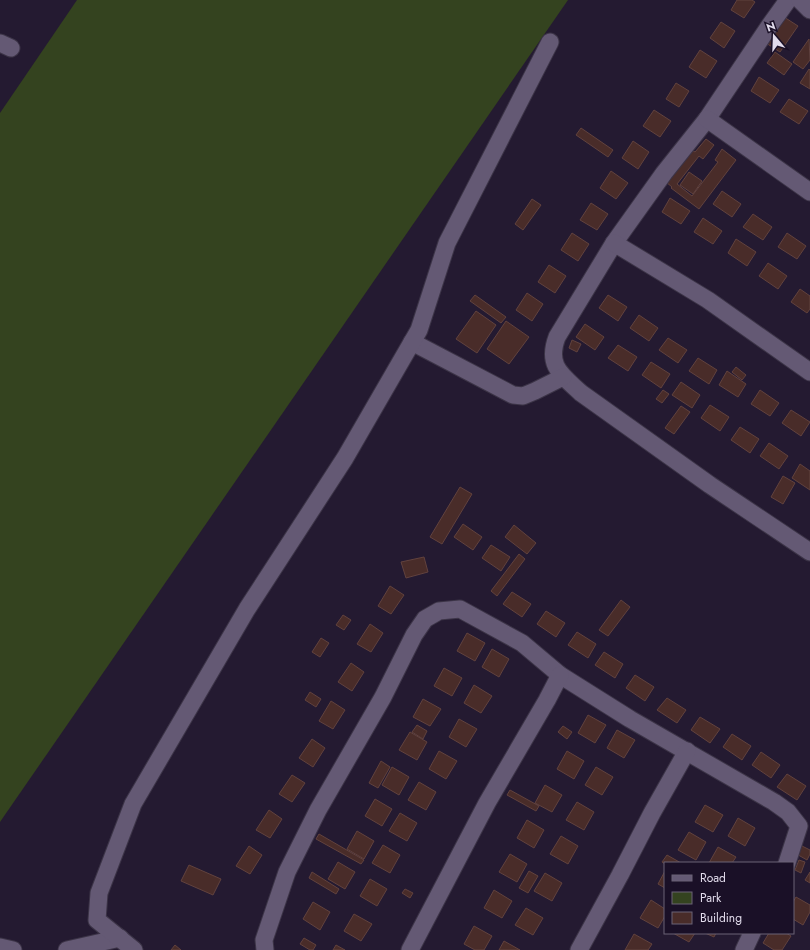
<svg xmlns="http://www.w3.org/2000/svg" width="810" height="950" font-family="Jost,sans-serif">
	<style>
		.green { fill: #34431f }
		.building { fill: #492c29; stroke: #61423e }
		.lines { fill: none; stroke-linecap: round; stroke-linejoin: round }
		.minor-casing { stroke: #3c3447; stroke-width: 19 }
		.minor { stroke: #645974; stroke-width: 17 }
	</style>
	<rect width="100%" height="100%" fill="#241a31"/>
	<polygon class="green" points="77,0 568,0 0,822 0,113"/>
	<g class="building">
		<polygon points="737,0 752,0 755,2 744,18 731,10"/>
		<polygon points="784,17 798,26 780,52 766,43"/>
		<polygon points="721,22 735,31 724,48 710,38"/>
		<polygon points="809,39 810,60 803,69 793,62"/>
		<polygon points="700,50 717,61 706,78 689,67"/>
		<polygon points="775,52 792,64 784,75 767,63"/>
		<polygon points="809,69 810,70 810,89 800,83"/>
		<polygon points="759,77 779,90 770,103 751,91"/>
		<polygon points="676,83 689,91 679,107 666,99"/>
		<polygon points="789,99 808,111 799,124 780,112"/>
		<polygon points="654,110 671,121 660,137 643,126"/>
		<polygon points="581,128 613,150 608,157 576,135"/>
		<polygon points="706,139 714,145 703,159 699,156 677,184 692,196 718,162 715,160 722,149 736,160 699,209 671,188 672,187 666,182 692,150 695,152"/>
		<polygon points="633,141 649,152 638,169 622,158"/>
		<polygon points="611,171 628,183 616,199 600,188"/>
		<polygon points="689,172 702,181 693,194 680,185"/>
		<polygon points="722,191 741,204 732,217 713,204"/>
		<polygon points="670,198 690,211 681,224 662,212"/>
		<polygon points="532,199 541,205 523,230 515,224"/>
		<polygon points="591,203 608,214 597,230 580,220"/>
		<polygon points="753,214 772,227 763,240 743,227"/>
		<polygon points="703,218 722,231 713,244 694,232"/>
		<polygon points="572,233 589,244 578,261 561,250"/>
		<polygon points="787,233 806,246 797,259 778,247"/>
		<polygon points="736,239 756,252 747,266 728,253"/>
		<polygon points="768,263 787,276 778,289 759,276"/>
		<polygon points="549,265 566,276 555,293 538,282"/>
		<polygon points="800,289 810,296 810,309 807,313 791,302"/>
		<polygon points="527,293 543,304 532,321 516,310"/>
		<polygon points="475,295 506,317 501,323 470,301"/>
		<polygon points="608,295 627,307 618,321 599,308"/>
		<polygon points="476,311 496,325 477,353 456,339"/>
		<polygon points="639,315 658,328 649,341 630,328"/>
		<polygon points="506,321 529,337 509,364 487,349"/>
		<polygon points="585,324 604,337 595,350 576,337"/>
		<polygon points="668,338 687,350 678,363 659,350"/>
		<polygon points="572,340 581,344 577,352 569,348"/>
		<polygon points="618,345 637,357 628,371 608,358"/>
		<polygon points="698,358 717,370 709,384 689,371"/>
		<polygon points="651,362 670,374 661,388 642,375"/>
		<polygon points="736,367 746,375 742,380 732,372"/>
		<polygon points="727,371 746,384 738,397 719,385"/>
		<polygon points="681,382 700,395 692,408 672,395"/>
		<polygon points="663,390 669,394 662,403 656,399"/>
		<polygon points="760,390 779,403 770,416 751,404"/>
		<polygon points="710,405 729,417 720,431 701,418"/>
		<polygon points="681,406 690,412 674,434 665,428"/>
		<polygon points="791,410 810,422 801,436 782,423"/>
		<polygon points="740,427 759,439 750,453 731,440"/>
		<polygon points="769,443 788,456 779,469 760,456"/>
		<polygon points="800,464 810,471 810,490 792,478"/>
		<polygon points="783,476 795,483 783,504 771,497"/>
		<polygon points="460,487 472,494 442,544 430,537"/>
		<polygon points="463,524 482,537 473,550 454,537"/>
		<polygon points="514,525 536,543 527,554 505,537"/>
		<polygon points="491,545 510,557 501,571 482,558"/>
		<polygon points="519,554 525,559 497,596 491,591"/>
		<polygon points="424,557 428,572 406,578 401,562"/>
		<polygon points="390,586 404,595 391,614 378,606"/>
		<polygon points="512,592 531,604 522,617 503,604"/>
		<polygon points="621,600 630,607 608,636 599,630"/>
		<polygon points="546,611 565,623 556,637 537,624"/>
		<polygon points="343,615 351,620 344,630 336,625"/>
		<polygon points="370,624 383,633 371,652 357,644"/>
		<polygon points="577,632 596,644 588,658 568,645"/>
		<polygon points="467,633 485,643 475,661 457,651"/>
		<polygon points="321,638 329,643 320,657 312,652"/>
		<polygon points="492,649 509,659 499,677 482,667"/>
		<polygon points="604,652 623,664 615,678 595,665"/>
		<polygon points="351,663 364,672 352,691 338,682"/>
		<polygon points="444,668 462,678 452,696 434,686"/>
		<polygon points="635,675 654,687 645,701 626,688"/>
		<polygon points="474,685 492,696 481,713 464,703"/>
		<polygon points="310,692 321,699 316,707 305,700"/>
		<polygon points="667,698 686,710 677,723 657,710"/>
		<polygon points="423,699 441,709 430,726 413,717"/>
		<polygon points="331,701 345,710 333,729 319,721"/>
		<polygon points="588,715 606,725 595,743 578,733"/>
		<polygon points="700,717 720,729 710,743 691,730"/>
		<polygon points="459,719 477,729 466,747 449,737"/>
		<polygon points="417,725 427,731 423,739 412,732"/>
		<polygon points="563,726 572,732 567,739 558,732"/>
		<polygon points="617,730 635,740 624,758 607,748"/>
		<polygon points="410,732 427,742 417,760 399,750"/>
		<polygon points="732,734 751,746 742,760 723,747"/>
		<polygon points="312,739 325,748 313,767 299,758"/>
		<polygon points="439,751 457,761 446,779 429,769"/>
		<polygon points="567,751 584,761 574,779 557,769"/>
		<polygon points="761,752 780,765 771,778 752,765"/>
		<polygon points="381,761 390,767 378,788 369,783"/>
		<polygon points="392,767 409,777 399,795 382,785"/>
		<polygon points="596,767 613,777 602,795 585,785"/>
		<polygon points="787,774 806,786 797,800 777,787"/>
		<polygon points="292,775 305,783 292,802 279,794"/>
		<polygon points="419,782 436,792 426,810 408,800"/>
		<polygon points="545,785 562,795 552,812 535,803"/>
		<polygon points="510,790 539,806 536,811 507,795"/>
		<polygon points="375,799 392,809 382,826 365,816"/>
		<polygon points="577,802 594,812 584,830 566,820"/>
		<polygon points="705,805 723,815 713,832 695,822"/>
		<polygon points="269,810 282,819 270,838 256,830"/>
		<polygon points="400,813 417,823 407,841 389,831"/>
		<polygon points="738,818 755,828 745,846 728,836"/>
		<polygon points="527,820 544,830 534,848 517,838"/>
		<polygon points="357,831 374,841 364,859 347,849"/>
		<polygon points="689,832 706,842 696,860 678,850"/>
		<polygon points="319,834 364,860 361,864 316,839"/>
		<polygon points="561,836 578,846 568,864 550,854"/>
		<polygon points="798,844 810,850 810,854 807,860 793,852"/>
		<polygon points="383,845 400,855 390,873 372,863"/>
		<polygon points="249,846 262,855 250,874 236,866"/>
		<polygon points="718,847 736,857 732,863 709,863"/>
		<polygon points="510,854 527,864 517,882 499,872"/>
		<polygon points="667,855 681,863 665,864 662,862"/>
		<polygon points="799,860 805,862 801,873 795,870"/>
		<polygon points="338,862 355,872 345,889 328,879"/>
		<polygon points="189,865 221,879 213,895 181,881"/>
		<polygon points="529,871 538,876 528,893 519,888"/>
		<polygon points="665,871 665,888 658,884"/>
		<polygon points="312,872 339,889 336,894 309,878"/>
		<polygon points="810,872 810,883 805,880"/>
		<polygon points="545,873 562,883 552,901 534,891"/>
		<polygon points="370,879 387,889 377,906 360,896"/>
		<polygon points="405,889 413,893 410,898 402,893"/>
		<polygon points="494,890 512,901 502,918 484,908"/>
		<polygon points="796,897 810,905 810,912 803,925 793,919 793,902"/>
		<polygon points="651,900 665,909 665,916 658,928 640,918"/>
		<polygon points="313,902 330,912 320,930 303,919"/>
		<polygon points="526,908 543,918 533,935 515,925"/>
		<polygon points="354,914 372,924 361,941 344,931"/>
		<polygon points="474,926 492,936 484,950 475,950 464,944"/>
		<polygon points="673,933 695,933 689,942"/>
		<polygon points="705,933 716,933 714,937"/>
		<polygon points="769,933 786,933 791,936 782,950 774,950 763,943"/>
		<polygon points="634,934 652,944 648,950 625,950"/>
		<polygon points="304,938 316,945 313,950 310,950 300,944"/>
		<polygon points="504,941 520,950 499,950"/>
		<polygon points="175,945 181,950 171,950"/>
		<polygon points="336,945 345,950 333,950"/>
	</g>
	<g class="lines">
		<defs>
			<g id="minor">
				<path d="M788,0L770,25L707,119L664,173L614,243L557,337C546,366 562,375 581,393L710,485L810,552"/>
				<polyline points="800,0 810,10"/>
				<polyline points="0,43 11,48"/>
				<polyline points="707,119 810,192"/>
				<polyline points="614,243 708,300 810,372"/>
				<polyline points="412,342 513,395 523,396 535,391 563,377"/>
				<polyline points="0,947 13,950"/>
				<polyline points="67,950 120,938"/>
				<polyline points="134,950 97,920 99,893 133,804 247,609 345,458 419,330 447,243 550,42"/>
				<polyline points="265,950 264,940 287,872 318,810 383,697 414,635 425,619 439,611 460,609 522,643 560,675 630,719 774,802 788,812 799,826 787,863"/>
				<polyline points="410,950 487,803 547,700 560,675"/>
				<polyline points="579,950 620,875 652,813 687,751"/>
				<polyline points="744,950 752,933"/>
			</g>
		</defs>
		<use href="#minor" class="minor-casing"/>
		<use href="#minor" class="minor"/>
	</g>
	<rect x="664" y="862" width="130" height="72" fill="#1a1027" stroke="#6a6276"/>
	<rect x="672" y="875" width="20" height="6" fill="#645974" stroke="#6a6276"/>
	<text x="700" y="882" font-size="12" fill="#e2dcec">Road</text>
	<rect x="672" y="892" width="20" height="12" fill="#34431f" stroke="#6a6276"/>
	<text x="700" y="902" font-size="12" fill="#e2dcec">Park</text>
	<rect x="672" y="912" width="20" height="12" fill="#492c29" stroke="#6a6276"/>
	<text x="700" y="922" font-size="12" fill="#e2dcec">Building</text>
	<g transform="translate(774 36) rotate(341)" stroke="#1a1027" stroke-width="3" paint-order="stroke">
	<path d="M0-3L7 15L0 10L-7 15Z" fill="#e2dcec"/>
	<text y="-6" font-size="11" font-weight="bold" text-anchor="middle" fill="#e2dcec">N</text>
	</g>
</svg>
